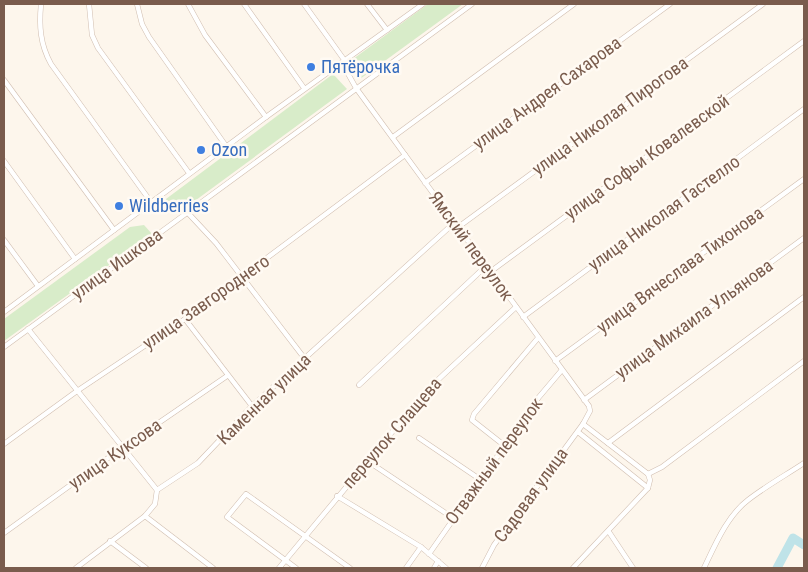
<svg xmlns="http://www.w3.org/2000/svg" width="808" height="572" font-family="'Roboto Condensed',sans-serif">
	<style>
		.green { fill: #d8ecc9 }
		.lines { fill: none; stroke-linecap: round; stroke-linejoin: round }
		.river { stroke: #bfe3e8; stroke-width: 9 }
		.street-casing { stroke: #d1beb0; stroke-width: 5.5 }
		.street { stroke: #fff; stroke-width: 4.5 }
		.shop-dot { fill: #3f7fe0; stroke: #fffaf3; stroke-width: 2 }
		.labels { text-anchor: middle; stroke-width: 5; stroke-linejoin: round; paint-order: stroke }
		.shop-label { font-size: 18px; fill: #366cbe; stroke: #fffaf3; text-anchor: start }
		.street-label { font-size: 18px; fill: #7a5c4d; stroke: #fffaf3 }
	</style>
	<rect width="100%" height="100%" fill="#fdf6ec"/>
	<g class="green">
		<polygon points="428,4 463,4 360,79 349,62"/>
		<polygon points="333,74 347,89 181,211 174,212 166,202 166,199"/>
		<polygon points="144,225 152,234 4,341 4,319 130,227"/>
	</g>
	<g class="lines">
		<polyline class="river" points="777,568 793,538 804,545"/>
		<defs>
			<g id="street">
				<path d="M41,4C39,26 40,44 51,64L151,202"/>
				<polyline points="89,4 92,35 98,48 189,173"/>
				<polyline points="137,4 142,24 149,37 226,146"/>
				<polyline points="188,4 205,35 266,117"/>
				<polyline points="244,4 304,88"/>
				<polyline points="304,4 345,61"/>
				<polyline points="367,4 387,30"/>
				<polyline points="342,63 356,88 589,406 590,411 583,424 494,545 482,568"/>
				<polyline points="4,80 114,230"/>
				<polyline points="393,137 574,4"/>
				<polyline points="4,161 75,259"/>
				<polyline points="425,183 670,4"/>
				<polyline points="187,212 216,243 305,359"/>
				<polyline points="457,228 763,4"/>
				<polyline points="4,240 38,286"/>
				<polyline points="490,272 804,41"/>
				<polyline points="4,312 266,117 423,4"/>
				<polyline points="523,317 804,109"/>
				<polyline points="185,319 252,406"/>
				<polyline points="28,329 157,490"/>
				<polyline points="4,347 472,4"/>
				<polyline points="555,361 804,179"/>
				<polyline points="359,385 486,266"/>
				<polyline points="584,400 804,238"/>
				<polyline points="578,432 648,488"/>
				<polyline points="419,438 481,480"/>
				<polyline points="608,443 804,297"/>
				<polyline points="4,444 77,391 185,319 405,155"/>
				<polyline points="505,446 472,420 474,414 538,338"/>
				<polyline points="366,460 453,518"/>
				<polyline points="648,474 662,467 804,361"/>
				<polyline points="337,496 421,547 446,568"/>
				<polyline points="145,516 213,568"/>
				<polyline points="609,532 633,568"/>
				<polyline points="4,533 122,448 227,376"/>
				<polyline points="110,541 146,568"/>
				<polyline points="429,554 539,397 561,371"/>
				<polyline points="76,568 145,516 155,504 157,490 198,463 252,406 454,223"/>
				<polyline points="279,568 427,390 516,307"/>
				<polyline points="296,568 227,517 246,494 350,568"/>
				<polyline points="406,568 421,547"/>
				<polyline points="434,568 438,561"/>
				<polyline points="573,568 648,488 650,480 648,474 583,424"/>
				<path d="M704,568C715,545 727,516 748,500C766,486 786,475 804,463"/>
			</g>
		</defs>
		<use href="#street" class="street-casing"/>
		<use href="#street" class="street"/>
	</g>
	<g class="shop-dot">
		<circle cx="311" cy="67" r="5"/>
		<circle cx="201" cy="150" r="5"/>
		<circle cx="119" cy="206" r="5"/>
	</g>
	<g class="labels">
		<g class="shop-label">
			<text x="321" y="73">Пятёрочка</text>
			<text x="211" y="156">Ozon</text>
			<text x="129" y="212">Wildberries</text>
		</g>
		<g class="street-label">
			<text transform="translate(547 93) rotate(-36)" y="6">улица Андрея Сахарова</text>
			<text transform="translate(610 116) rotate(-36)" y="6">улица Николая Пирогова</text>
			<text transform="translate(647 157) rotate(-36)" y="6">улица Софьи Ковалевской</text>
			<text transform="translate(664 213) rotate(-36)" y="6">улица Николая Гастелло</text>
			<text transform="translate(471 246) rotate(54)" y="6">Ямский переулок</text>
			<text transform="translate(117 264) rotate(-36)" y="6">улица Ишкова</text>
			<text transform="translate(680 270) rotate(-36)" y="6">улица Вячеслава Тихонова</text>
			<text transform="translate(206 302) rotate(-35)" y="6">улица Завгороднего</text>
			<text transform="translate(694 319) rotate(-36)" y="6">улица Михаила Ульянова</text>
			<text transform="translate(264 399) rotate(-44)" y="6">Каменная улица</text>
			<text transform="translate(392 433) rotate(-49)" y="6">переулок Слащева</text>
			<text transform="translate(115 454) rotate(-35)" y="6">улица Куксова</text>
			<text transform="translate(494 461) rotate(-54)" y="6">Отважный переулок</text>
			<text transform="translate(531 495) rotate(-54)" y="6">Садовая улица</text>
		</g>
	</g>
	<rect width="808" height="572" fill="none" stroke="#7a5c4d" stroke-width="10"/>
</svg>
